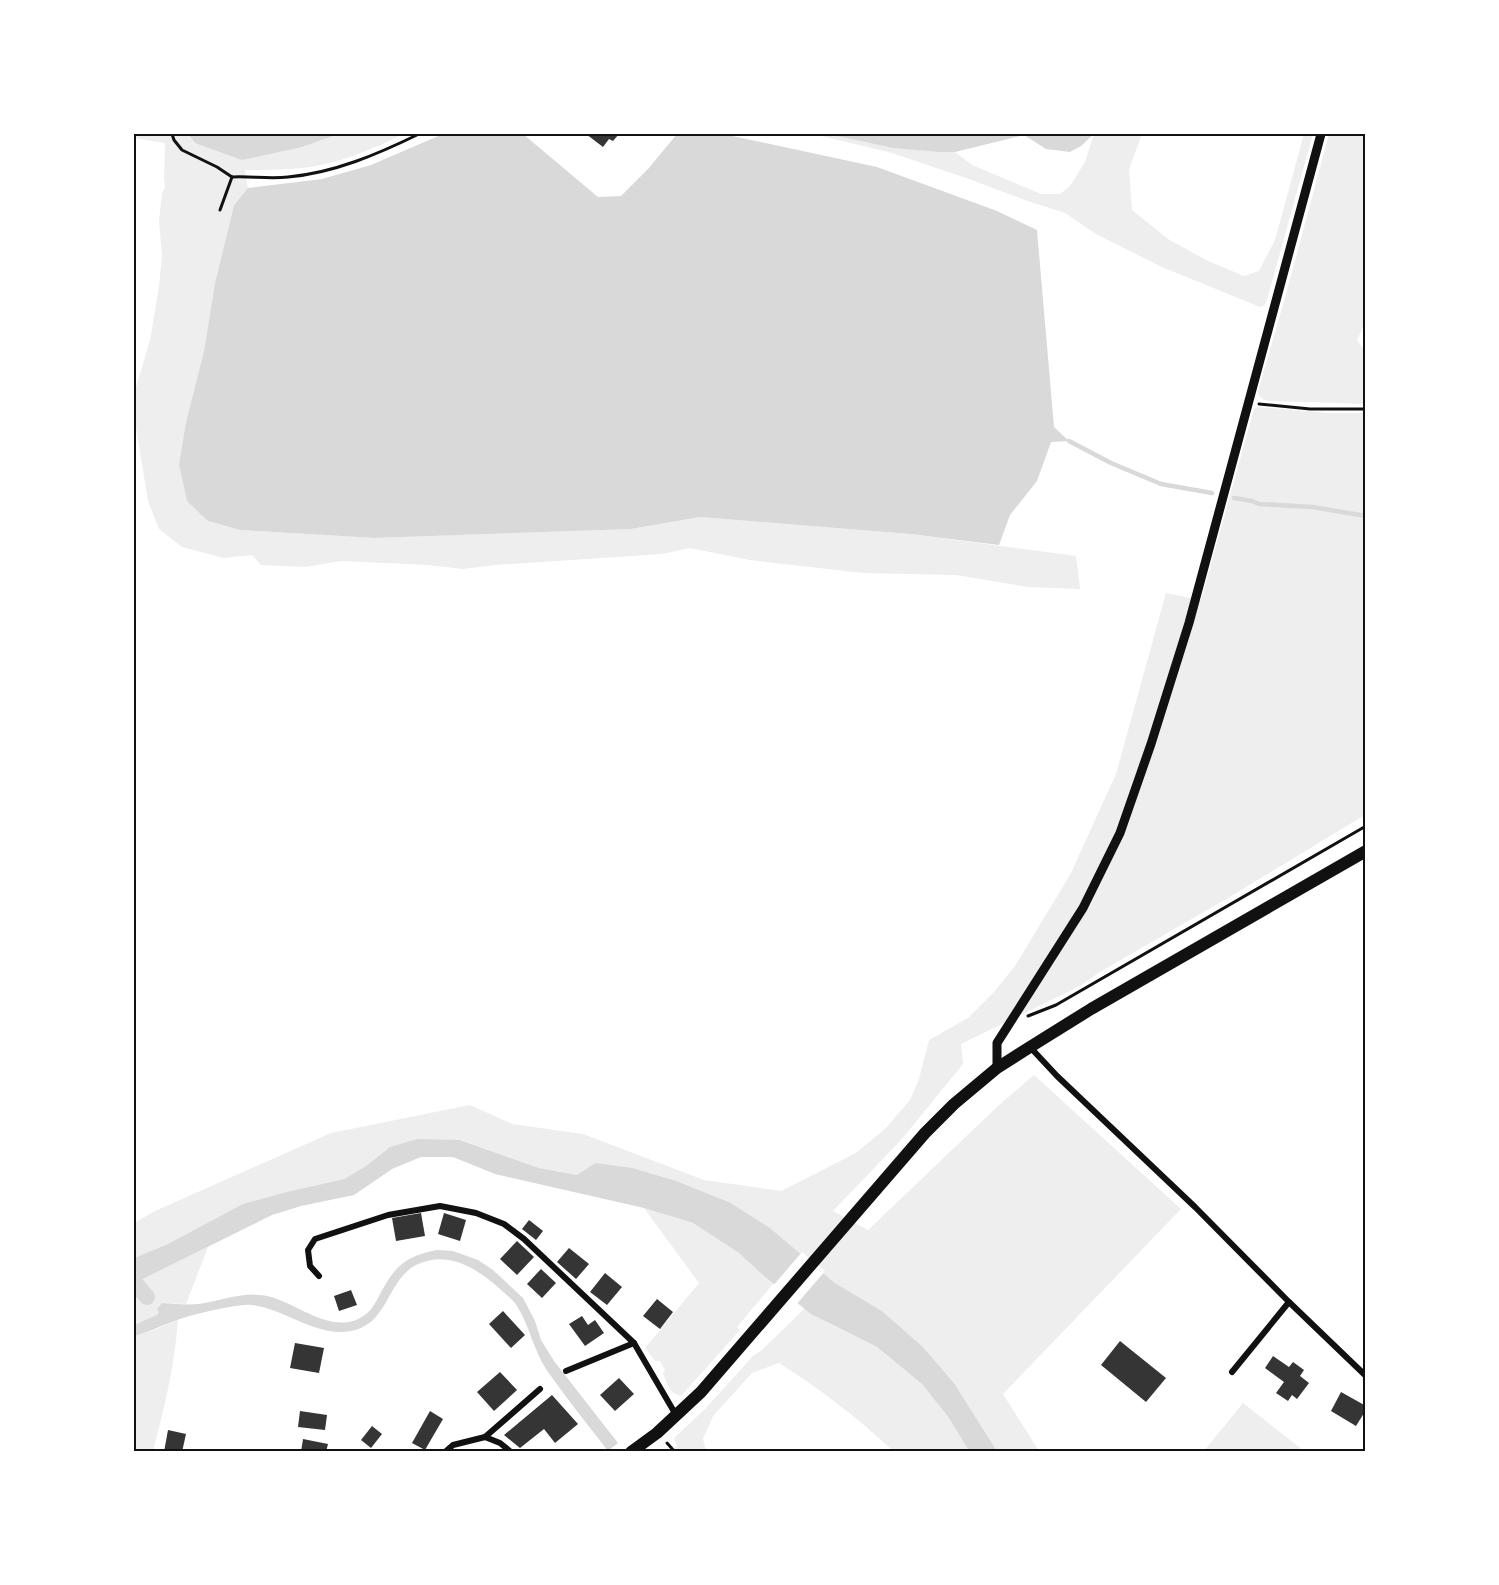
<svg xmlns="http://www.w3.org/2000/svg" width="1499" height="1585" font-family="'Open Sans',sans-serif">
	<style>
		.green { fill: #eee }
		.water { fill: #d9d9d9 }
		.pier { fill: #fff }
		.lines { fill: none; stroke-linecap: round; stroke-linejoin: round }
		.stream { stroke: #d9d9d9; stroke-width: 4.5 }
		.canal { stroke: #d9d9d9; stroke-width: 16 }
		.building { fill: #353535 }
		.path { stroke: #111; stroke-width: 3 }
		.service { stroke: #111; stroke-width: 4 }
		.minor { stroke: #111; stroke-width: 6 }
		.tertiary { stroke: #111; stroke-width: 9 }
		.primary { stroke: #111; stroke-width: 12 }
		.neatline { fill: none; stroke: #111; stroke-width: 2 }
	</style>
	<rect width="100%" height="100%" fill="#fff"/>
	<g class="green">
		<path d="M134,134H188L195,143L302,147L339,134H404C378,146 353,158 325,164C302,170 269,170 245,170L248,188L234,205L215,283L204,351L186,422L179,464L208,521L240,530L374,538L631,529L700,517L910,534L1076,556L1080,589L1028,587L956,575L863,573L750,560L690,548L662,554L495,565L463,569L428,565L341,561L305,567L261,565L252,555L224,558L182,547L159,529L148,501L136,428L134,394L150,340L159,287L162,255L159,221L162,194L165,187L164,179L165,143L134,138Z"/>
		<polygon points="813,134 827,134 893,148 955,152 972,165 1041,194 1060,194 1070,186 1085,162 1094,134 1142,134 1129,169 1132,210 1168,239 1208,261 1244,276 1259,271 1275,240 1304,134 1313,134 1268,296 1265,305 1260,307 1162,267 1096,234 1065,213 1025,200 969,179 892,153"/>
		<polygon points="1329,134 1365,134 1366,321 1357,340 1365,351 1365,404 1271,401 1264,400 1259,396 1258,391 1285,298"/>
		<polygon points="1258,407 1327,413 1365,413 1365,815 1228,898 1100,972 1080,986 961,1044 963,1064 901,1140 833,1211 868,1230 998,1106 1034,1075 1181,1209 1003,1394 1039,1451 997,1451 954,1383 922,1346 882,1311 835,1283 770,1228 731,1203 595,1163 577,1175 539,1168 461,1140 390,1147 366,1166 344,1179 318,1185 203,1226 168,1244 134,1258 134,1223 155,1211 331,1133 470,1105 512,1124 583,1134 704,1180 781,1191 856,1153 886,1128 910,1100 919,1079 929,1040 968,1018 993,993 1015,966 1070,875 1116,774 1166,593 1201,600 1254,409"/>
		<path d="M644,1208L693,1223L739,1253L773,1284L737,1327L740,1330L681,1396C669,1393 667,1384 663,1373L665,1370L660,1361H655L645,1348L699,1283Z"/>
		<polygon points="208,1247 186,1304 162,1303 158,1315 134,1325 134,1292 142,1301 146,1301 151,1295 145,1289 141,1280"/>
		<path d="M805,1308L830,1324L877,1347L922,1384L949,1418L969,1451H893C858,1418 820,1389 779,1363L752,1373L713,1416L703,1439L706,1451L670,1452L677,1446L674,1438L705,1409L753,1356L762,1350Z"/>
		<path d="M178,1319C175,1365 164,1408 153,1451H134V1336L157,1329Z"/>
		<polygon points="1243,1403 1304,1451 1204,1451"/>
	</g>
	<g class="water">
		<polygon points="188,134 339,134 302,147 242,160 195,143"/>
		<polygon points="443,134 523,134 598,197 621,196 648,169 677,134 723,134 877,167 997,211 1037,230 1054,427 1069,441 1051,442 1037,481 1010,515 999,545 910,534 700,517 631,529 374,538 240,530 208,521 187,501 179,464 186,422 204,351 215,283 234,205 248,188 322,179 371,165"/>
		<polygon points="827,134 1094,134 1081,146 1070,152 1046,149 1024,135 955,152 940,152 893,148"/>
		<polygon points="417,1139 460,1140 539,1168 577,1175 595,1163 632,1168 676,1181 731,1203 770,1228 835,1283 882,1311 922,1346 954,1383 997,1451 969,1451 949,1418 922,1384 877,1347 811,1314 765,1277 739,1253 693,1223 644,1208 495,1174 453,1157 421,1157 392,1169 354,1195 301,1206 272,1215 141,1280 134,1285 134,1258 168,1244 243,1204 287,1192 344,1179 366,1166 390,1147"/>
		<path d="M437,1250L453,1251L478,1260L493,1270L523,1298L535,1321L541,1340L554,1361L618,1443L608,1451C588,1425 567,1399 548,1372C534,1352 530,1327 517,1306C513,1300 507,1295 501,1290C478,1269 448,1249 416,1265C386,1281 389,1324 351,1331C316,1338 284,1308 251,1305C242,1304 233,1307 224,1308C209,1311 195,1314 180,1319C164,1324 150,1332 134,1336V1325L157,1315L159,1312L157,1309L162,1303C174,1304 187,1305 199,1304C222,1301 243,1291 267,1296C295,1302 329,1333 358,1319C369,1314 374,1306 379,1296C394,1267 405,1256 437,1250Z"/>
	</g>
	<polygon class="pier" points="802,1252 825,1271 796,1305 772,1287"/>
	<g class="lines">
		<g class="stream">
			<polyline points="1069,441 1111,463 1161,484 1212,493"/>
			<polyline points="1234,498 1252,501 1259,504 1312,507 1366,516"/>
		</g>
		<polyline class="canal" points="134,1282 147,1297"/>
	</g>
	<g class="building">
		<polygon points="586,134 619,134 613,141 609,139 603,147"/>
		<polygon points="421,1213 425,1236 396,1241 392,1218"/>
		<polygon points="444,1213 466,1220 460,1241 438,1234"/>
		<polygon points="529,1220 543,1231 536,1240 522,1229"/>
		<polygon points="517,1241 534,1257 517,1275 500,1259"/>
		<polygon points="569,1248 589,1264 576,1279 557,1262"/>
		<polygon points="541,1269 556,1283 542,1298 527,1284"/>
		<polygon points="605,1273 622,1287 607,1305 590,1292"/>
		<polygon points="351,1290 357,1305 339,1311 334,1296"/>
		<polygon points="657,1299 673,1312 660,1329 643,1316"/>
		<polygon points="503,1311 525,1335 511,1348 489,1324"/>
		<polygon points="582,1316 588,1325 595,1320 604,1333 585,1346 569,1324"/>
		<polygon points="1120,1341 1166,1378 1146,1402 1101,1365"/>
		<polygon points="295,1343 324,1348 319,1373 290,1368"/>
		<polygon points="1273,1356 1289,1367 1293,1362 1304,1370 1300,1376 1309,1383 1297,1399 1292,1395 1288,1401 1276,1393 1284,1382 1265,1368"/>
		<polygon points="500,1372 517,1390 494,1411 477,1392"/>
		<polygon points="619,1378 634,1394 615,1411 600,1395"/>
		<polygon points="1341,1392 1366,1406 1366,1410 1356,1426 1331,1411"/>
		<polygon points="552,1395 578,1424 555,1443 544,1429 520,1448 504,1435"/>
		<polygon points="300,1411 327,1415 325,1430 298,1427"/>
		<polygon points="430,1411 443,1419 425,1450 412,1443"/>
		<polygon points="372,1426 382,1434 371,1448 361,1440"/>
		<polygon points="168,1430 186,1434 182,1452 164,1452"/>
		<polygon points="303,1439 328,1444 326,1452 301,1452"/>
	</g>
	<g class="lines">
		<g class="path">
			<polyline points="172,134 174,140 182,150 217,167 232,177 220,210"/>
			<path d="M232,177C250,176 269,179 288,177C334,173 378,154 419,134"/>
			<polyline points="1259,404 1310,409 1366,409"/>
			<polyline points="1028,1016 1056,1005 1366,826"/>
			<polyline points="667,1443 675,1452"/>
		</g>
		<polyline class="service" points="1366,339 1366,341"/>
		<g class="minor">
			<polyline points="1030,1047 1057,1076 1195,1207 1289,1302 1366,1376"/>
			<polyline points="319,1276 310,1266 308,1250 315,1239 388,1215 440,1206 476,1213 504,1224 524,1239 634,1343 676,1415"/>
			<polyline points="566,1371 634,1343"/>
			<polyline points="1232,1372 1289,1302"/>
			<polyline points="485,1437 540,1389"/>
			<polyline points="445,1452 453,1445 485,1437 500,1443 511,1452"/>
		</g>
		<polyline class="tertiary" points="997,1068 997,1043 1083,908 1120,833 1151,744 1189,623 1321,134"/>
		<polyline class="primary" points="631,1452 657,1433 701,1392 925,1133 954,1104 997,1068 1030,1047 1091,1009 1366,851"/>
	</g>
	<rect width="1499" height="1585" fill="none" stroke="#ffffff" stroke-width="270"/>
	<rect x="135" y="135" width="1229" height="1315" class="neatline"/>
</svg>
